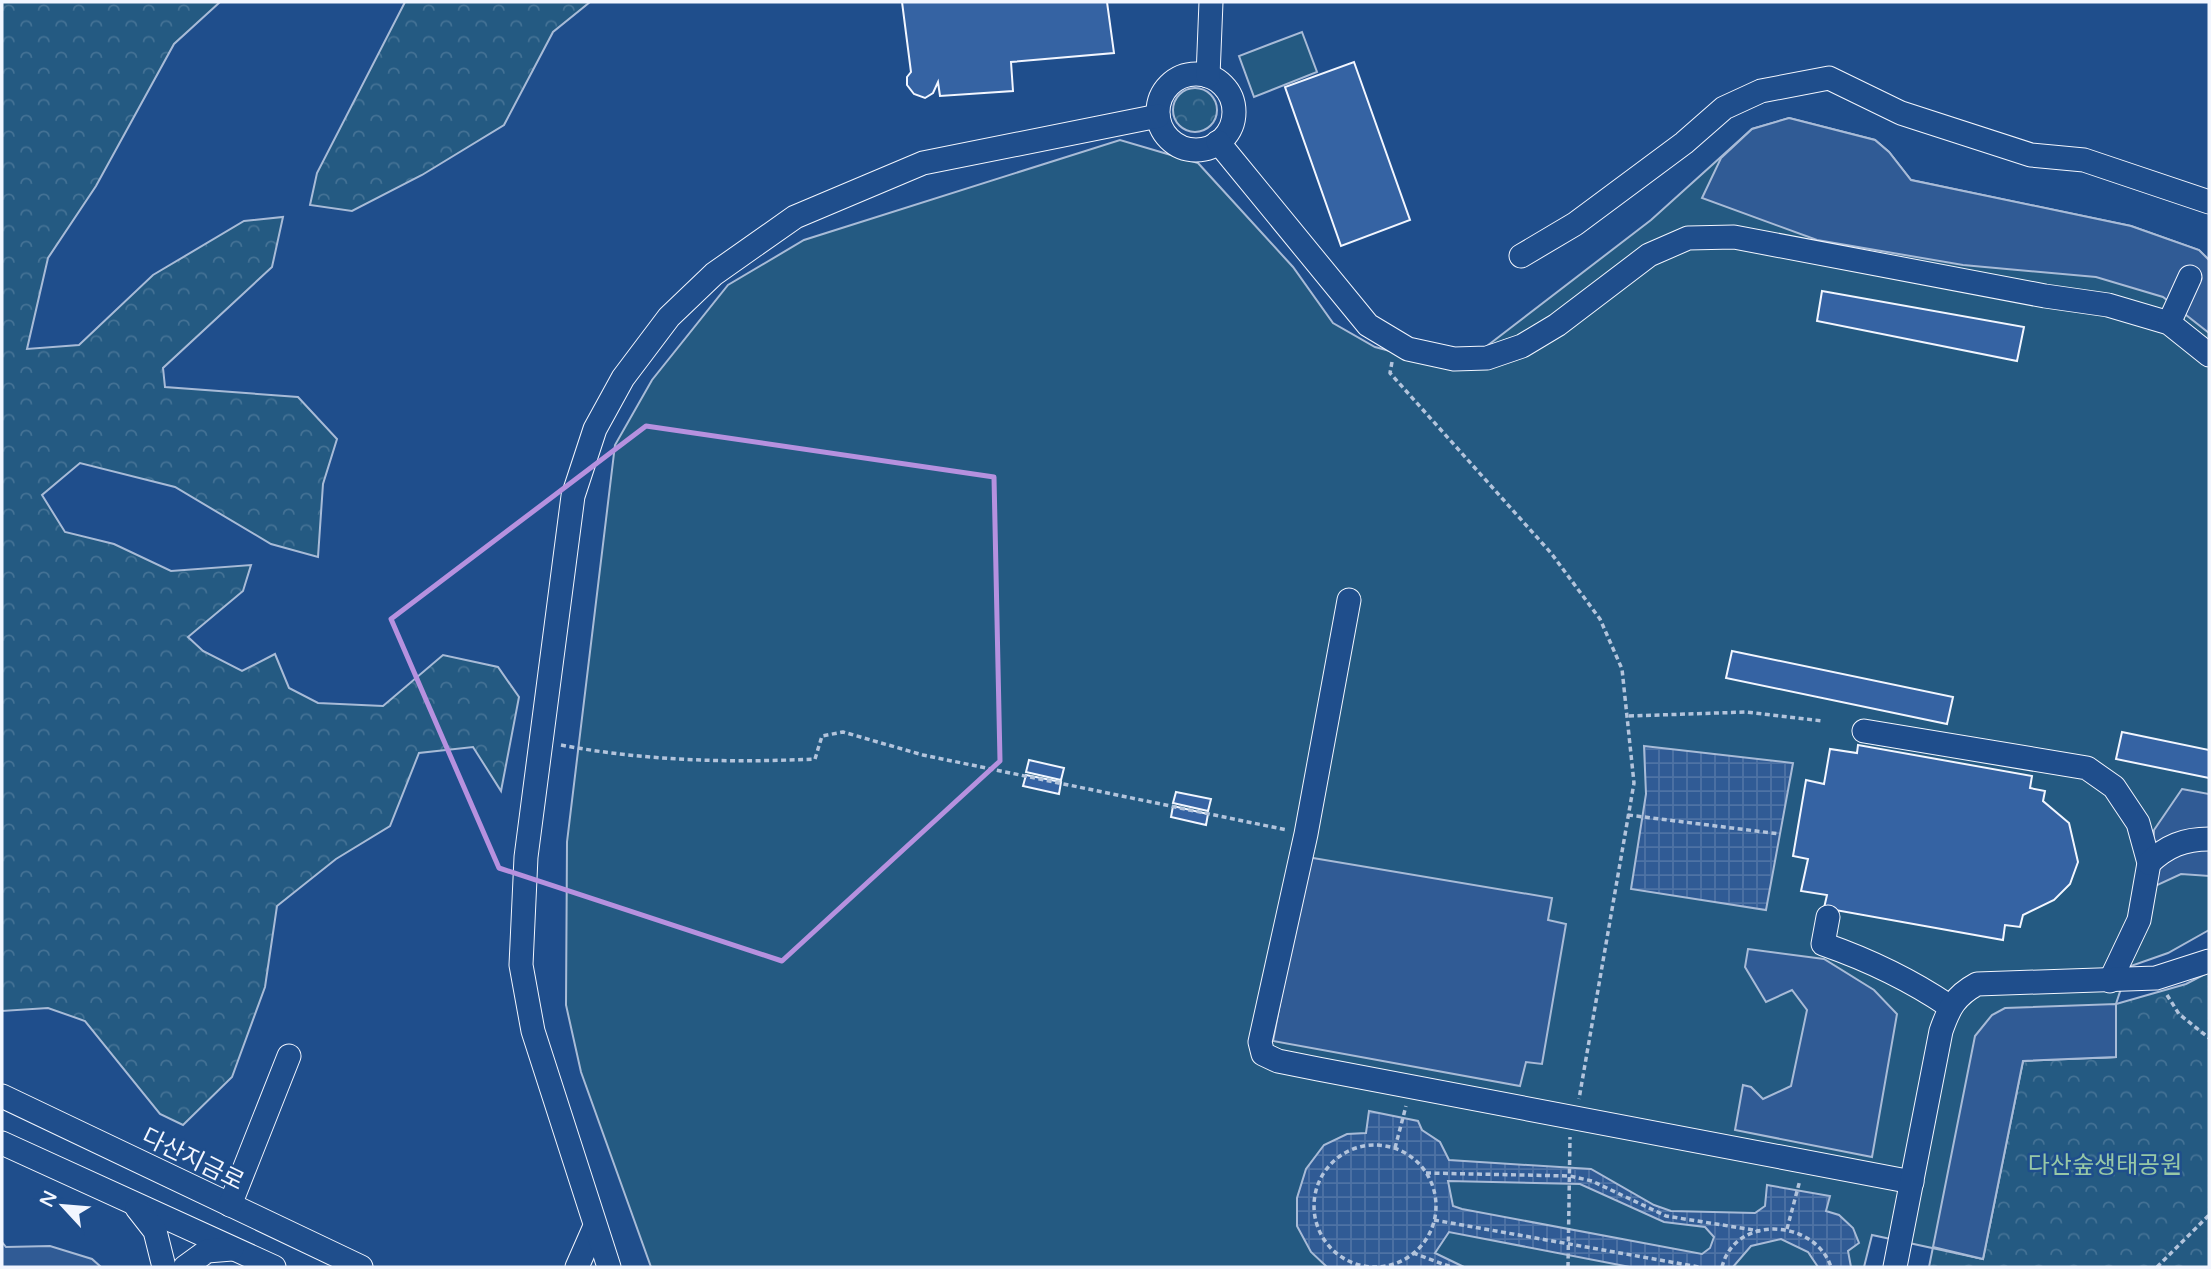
<svg xmlns="http://www.w3.org/2000/svg" width="2211" height="1269" font-family="'Varela Round','Noto Sans KR',sans-serif">
	<style>
		.forest { fill: url(#forest-crowns); stroke: #a8bbd7; stroke-width: 2 }
		.garden { fill: #245a82; stroke: #a8bbd7; stroke-width: 2 }
		.parking { fill: #305b95; stroke: #a8bbd7; stroke-width: 2 }
		.plaza { fill: url(#plaza-grid); stroke: #a8bbd7; stroke-width: 2; fill-rule: evenodd }
		.building { fill: #3563a3; stroke: #f2f6ff; stroke-width: 2 }
		.lines { fill: none; stroke-linecap: round; stroke-linejoin: round }
		.minor-casing { stroke: #f2f6ff; stroke-width: 25 }
		.path { stroke: #b3c4dc; stroke-width: 3.5; stroke-dasharray: 5 3.5; stroke-linecap: butt }
		.minor { stroke: #1f4e8c; stroke-width: 23 }
		.marked { fill: none; stroke: #b691df; stroke-width: 5; stroke-linejoin: round }
		.labels { text-anchor: middle; stroke-width: 5; stroke-linejoin: round; paint-order: stroke }
		.street-label { font-size: 24px; fill: #f2f6ff; stroke: #1f4e8c }
		.park-label { font-size: 24px; fill: #97c8a6; stroke: #1f4e8c }
	</style>
	<defs>
		<pattern id="forest-crowns" width="20" height="18" patternUnits="userSpaceOnUse" patternTransform="scale(1.75)"><rect width="20" height="18" fill="#245a82"/><path d="M2 6a3 3 0 1 1 6 0M12 15a3 3 0 1 1 6 0" fill="none" stroke="#447295"/></pattern>
		<pattern id="plaza-grid" width="8" height="8" patternUnits="userSpaceOnUse" patternTransform="scale(1.75)"><rect width="8" height="8" fill="#305b95"/><path d="M0 4h8M4 0v8" fill="none" stroke="#4e73a5"/></pattern>
	</defs>
	<rect width="100%" height="100%" fill="#1f4e8c"/>
	<g class="forest">
		<polygon points="2,2 220,2 174,44 96,186 48,258 27,349 79,345 153,275 244,221 283,217 272,267 163,368 165,387 298,397 337,439 323,484 318,557 271,544 175,487 80,463 42,495 65,532 114,544 171,571 251,565 243,591 188,637 203,651 242,671 275,654 289,688 318,703 383,706 443,655 498,667 519,697 501,791 473,747 419,753 390,826 336,859 277,906 265,987 232,1077 183,1125 160,1114 85,1021 48,1008 2,1011"/>
		<polygon points="405,2 590,2 553,32 504,125 422,175 352,211 310,205 317,173"/>
		<circle cx="1195" cy="110" r="22"/>
		<polygon points="2209,972 2209,1267 1929,1267 1933,1247 1979,1258 2023,1060 2116,1057 2116,1004 2186,984"/>
	</g>
	<g class="garden">
		<polygon points="1302,32 1317,72 1254,97 1239,56"/>
		<polygon points="1789,118 1875,140 1889,152 1911,180 2131,226 2199,250 2209,260 2209,930 2168,953 2128,967 2116,1004 2116,1057 2023,1061 1983,1259 1872,1235 1864,1267 651,1267 581,1072 566,1005 567,842 615,445 652,380 728,285 804,240 1120,140 1198,163 1293,267 1333,323 1375,347 1457,369 1651,220 1752,129"/>
	</g>
	<g class="parking">
		<polygon points="1789,118 1875,140 1889,152 1911,180 2131,226 2199,250 2209,260 2209,333 2163,297 2096,277 1963,265 1817,240 1702,198 1721,158 1752,129"/>
		<polygon points="2182,789 2209,794 2209,876 2181,874 2151,888 2154,830"/>
		<polygon points="1307,857 1552,898 1548,920 1566,924 1542,1064 1526,1062 1520,1086 1273,1041"/>
		<polygon points="1748,949 1824,959 1874,990 1897,1014 1872,1157 1735,1130 1743,1085 1751,1087 1763,1099 1791,1086 1807,1010 1792,990 1766,1002 1745,967"/>
		<polygon points="2116,1004 2116,1057 2023,1061 1983,1259 1933,1247 1975,1036 1992,1015 2005,1008"/>
		<polygon points="2,1242 6,1247 50,1246 92,1259 101,1267 2,1267"/>
	</g>
	<g class="plaza">
		<polygon points="1644,746 1793,763 1766,910 1631,889 1646,794"/>
		<path d="M1369,1111L1418,1121L1422,1130L1440,1142L1449,1160L1591,1169L1654,1205L1671,1211L1755,1213L1765,1206L1767,1185L1830,1196L1826,1211L1839,1215L1853,1228L1859,1243L1848,1251L1851,1267H1818L1808,1252L1781,1239L1751,1246L1733,1267H1630L1449,1232L1435,1253L1464,1267H1327L1311,1252L1297,1226V1198L1306,1169L1324,1145L1347,1134L1366,1133ZM1448,1181L1580,1184L1664,1222L1705,1227L1714,1237L1710,1248L1702,1254L1462,1209L1453,1206Z"/>
	</g>
	<g class="building">
		<polygon points="902,2 1107,2 1114,53 1011,62 1013,91 940,96 938,82 933,93 925,98 914,94 907,85 907,77 911,72"/>
		<polygon points="1354,62 1410,220 1341,246 1285,87"/>
		<polygon points="1822,291 2024,327 2017,361 1817,321"/>
		<polygon points="1732,651 1953,697 1947,724 1726,678"/>
		<polygon points="2122,732 2209,750 2209,778 2116,759"/>
		<polygon points="1858,745 2032,776 2030,788 2045,791 2043,801 2069,823 2078,862 2070,884 2054,900 2023,915 2020,927 2005,925 2003,940 1824,908 1827,895 1801,891 1808,859 1793,856 1806,780 1824,784 1830,749 1857,753"/>
		<polygon points="1029,760 1064,768 1061,780 1026,772"/>
		<polygon points="1026,775 1061,782 1059,794 1023,786"/>
		<polygon points="1176,792 1211,799 1208,811 1173,803"/>
		<polygon points="1173,806 1208,814 1206,825 1171,817"/>
	</g>
	<g class="lines">
		<defs>
			<g id="minor">
				<circle cx="1196" cy="112" r="38"/>
				<polyline points="1208,76 1211,2"/>
				<polyline points="1218,142 1368,325 1408,349 1454,359 1487,358 1522,346 1557,325 1649,255 1688,238 1734,237 2045,296 2108,305 2169,323 2209,355"/>
				<polyline points="1521,256 1575,224 1684,143 1724,108 1761,91 1829,78 1901,113 2031,155 2084,160 2209,202"/>
				<polyline points="2169,323 2190,277"/>
				<polyline points="1349,600 1306,834 1260,1042 1263,1054 1278,1061 1318,1069 1912,1182"/>
				<polyline points="1864,731 2087,768 2114,787 2138,823 2149,863 2139,920 2110,981"/>
				<path d="M2149,863C2167,846 2184,839 2209,839"/>
				<path d="M1828,917L1823,944C1869,960 1909,979 1949,1006"/>
				<polyline points="2,1096 361,1267"/>
				<polyline points="2,1143 274,1267"/>
				<polyline points="230,1205 289,1056"/>
				<polyline points="137,1208 155,1231 164,1267"/>
				<polyline points="185,1267 207,1251 232,1249"/>
				<polyline points="577,1267 595,1226"/>
				<polyline points="609,1267 533,1031 521,965 526,857 573,496 595,429 623,378 669,317 714,274 795,217 923,163 1158,116"/>
				<path d="M1895,1267L1941,1031C1949,1008 1955,996 1977,984L2156,978L2209,961"/>
			</g>
		</defs>
		<use href="#minor" class="minor-casing"/>
		<g class="path">
			<polyline points="1392,362 1390,373 1551,553 1600,619 1622,669 1634,783 1579,1099"/>
			<polyline points="1629,716 1746,712 1823,721"/>
			<path d="M561,745C645,761 731,763 815,759L822,736L843,732L923,755L1287,830"/>
			<polyline points="1628,815 1780,834"/>
			<polyline points="2167,995 2179,1014 2209,1038"/>
			<circle cx="1375" cy="1206" r="61"/>
			<polyline points="1395,1148 1406,1106"/>
			<polyline points="1426,1173 1570,1176 1592,1181 1666,1216 1760,1231"/>
			<polyline points="1434,1220 1699,1267"/>
			<polyline points="1787,1229 1800,1180"/>
			<polyline points="1413,1253 1451,1267"/>
			<polyline points="1568,1267 1570,1137"/>
			<path d="M1722,1267C1735,1214 1815,1219 1831,1267"/>
			<polyline points="2157,1267 2209,1215"/>
		</g>
		<use href="#minor" class="minor"/>
	</g>
	<path class="marked" d="M646,426L994,477L1000,761L782,961L499,868L391,619Z"/>
	<g class="labels">
		<g class="street-label">
			<text transform="translate(193 1159) rotate(26)" y="8">다산지금로</text>
		</g>
		<g class="park-label">
			<text x="2105" y="1173">다산숲생태공원</text>
		</g>
	</g>
	<rect width="2211" height="1269" fill="none" stroke="#f2f6ff" stroke-width="7"/>
	<g transform="translate(63 1206) rotate(296)" stroke="#1f4e8c" stroke-width="5" paint-order="stroke">
	<path d="M0-5L12 26L0 18L-12 26Z" fill="#f2f6ff"/>
	<text y="-10" font-size="19" font-weight="bold" text-anchor="middle" fill="#f2f6ff">N</text>
	</g>
</svg>
